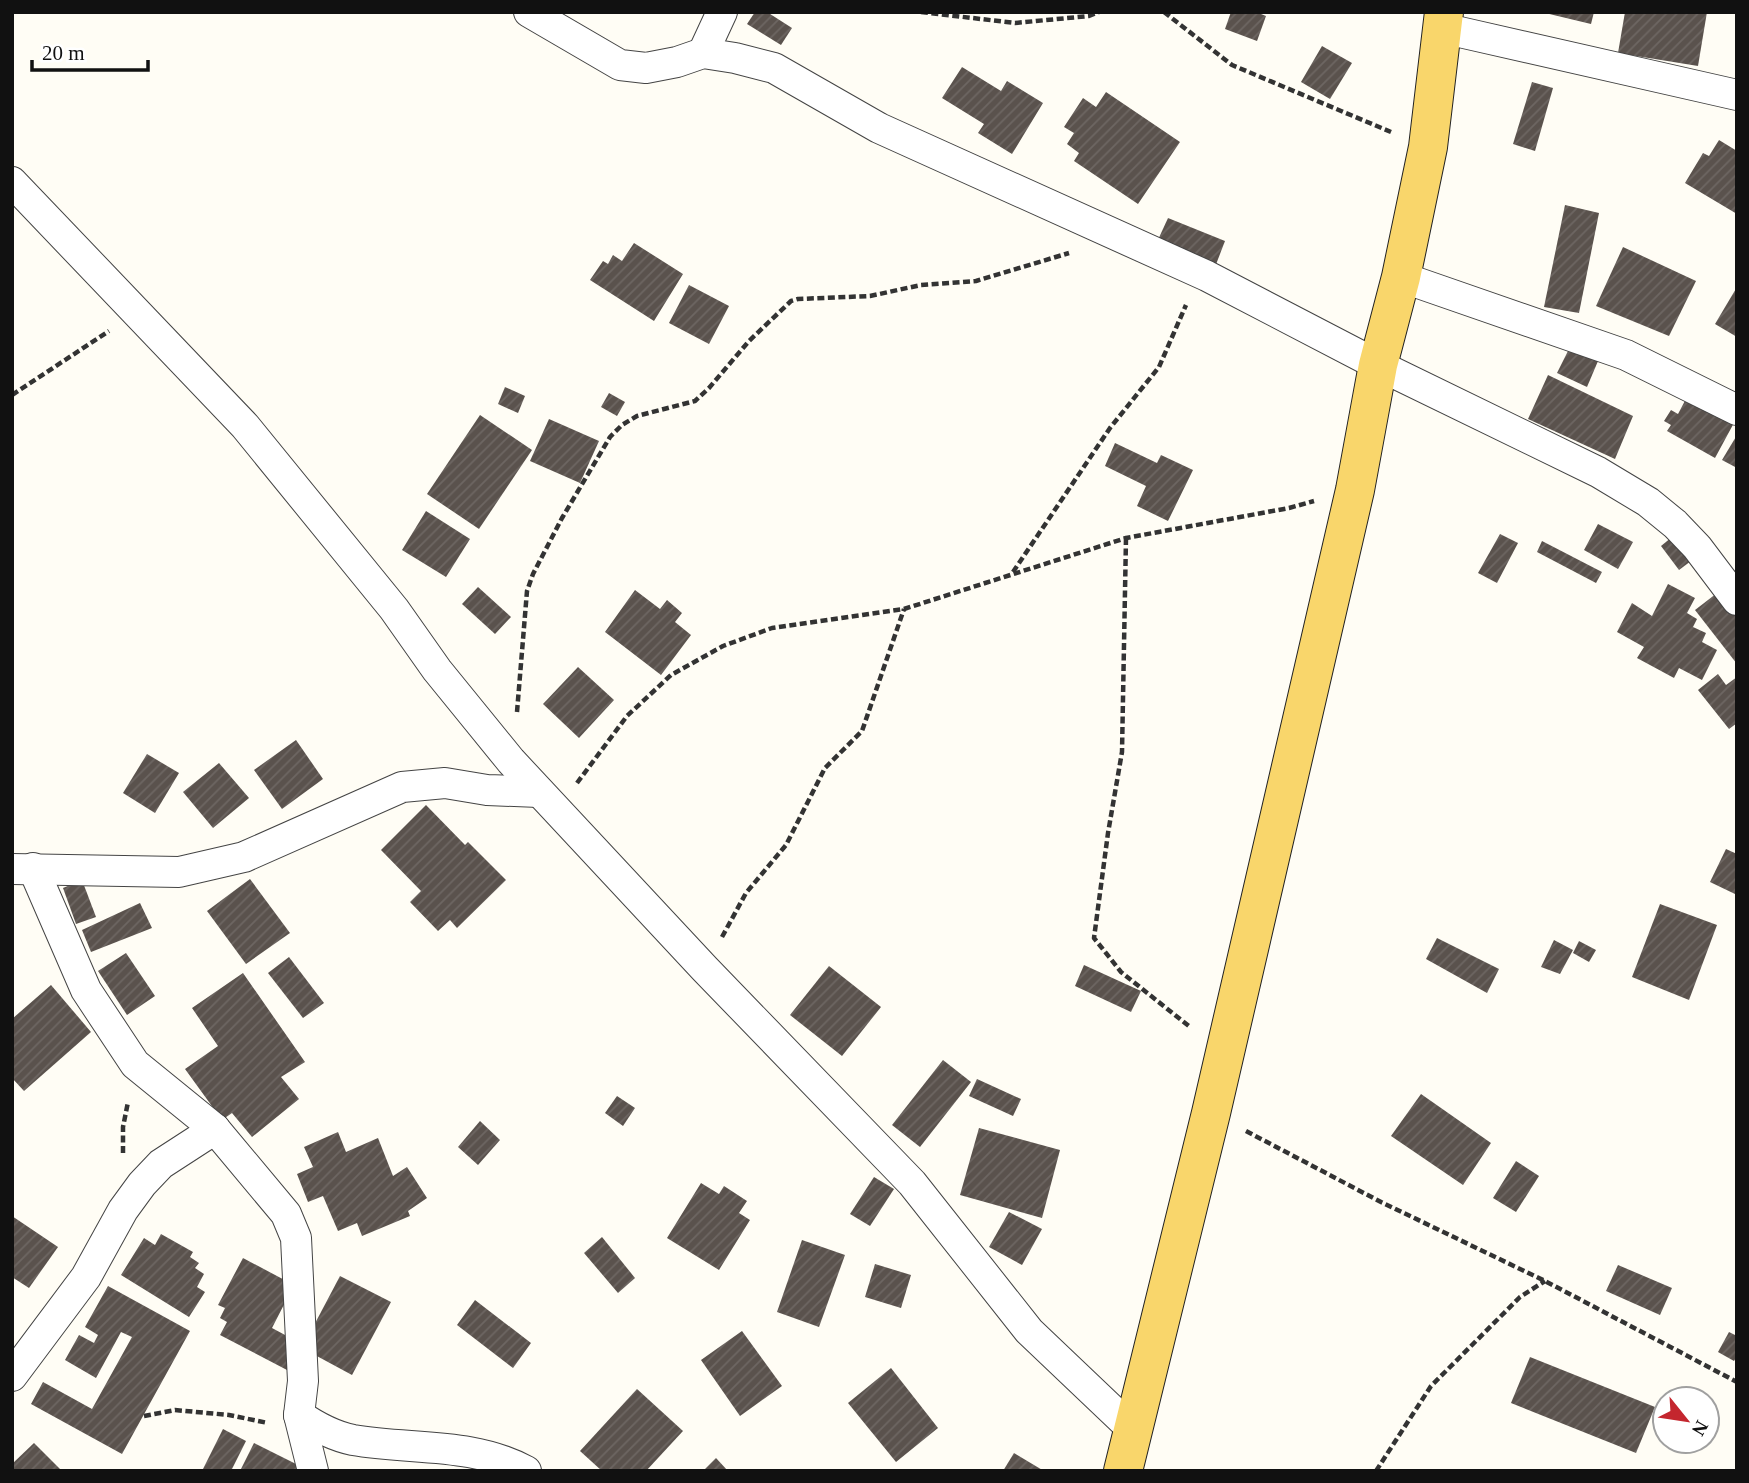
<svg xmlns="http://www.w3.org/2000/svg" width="1749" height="1483" font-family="Georgia,serif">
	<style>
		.building { fill: url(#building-hatch) }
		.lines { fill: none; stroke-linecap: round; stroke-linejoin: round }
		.street-casing { stroke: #444; stroke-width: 32 }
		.primary-casing { stroke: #222; stroke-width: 40 }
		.path { stroke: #333; stroke-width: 4.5; stroke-dasharray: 7 3.5; stroke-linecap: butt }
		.street { stroke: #fff; stroke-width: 30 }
		.primary { stroke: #f9d66b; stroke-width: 38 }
	</style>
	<defs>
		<pattern id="building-hatch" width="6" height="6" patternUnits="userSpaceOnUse" patternTransform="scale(1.75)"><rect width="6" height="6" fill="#5a524d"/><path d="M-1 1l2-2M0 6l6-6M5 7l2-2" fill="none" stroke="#6d6662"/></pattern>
	</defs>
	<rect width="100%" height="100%" fill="#fffdf5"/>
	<g class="building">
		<polygon points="755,12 767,12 792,28 781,45 747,24"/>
		<polygon points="1231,12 1256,12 1266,16 1257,41 1225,29"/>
		<polygon points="1541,12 1594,12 1591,24"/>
		<polygon points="1625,12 1707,12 1698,66 1618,53"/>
		<polygon points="1322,46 1352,63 1330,99 1301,82"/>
		<polygon points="962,67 1001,91 1007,81 1043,103 1012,154 978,133 984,124 942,98"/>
		<polygon points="1532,82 1553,88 1535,151 1513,144"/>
		<polygon points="1106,92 1180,142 1138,204 1074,161 1079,153 1067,144 1074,133 1064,127 1083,98 1096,107"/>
		<polygon points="1719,140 1737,151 1737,214 1685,183 1703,153 1709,156"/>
		<polygon points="1565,205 1599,213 1579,313 1544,307"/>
		<polygon points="1168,218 1225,241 1215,267 1157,242"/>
		<polygon points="634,243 683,274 654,321 590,280 603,261 608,264 613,255 622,261"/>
		<polygon points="1623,247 1696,281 1669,336 1596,306"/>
		<polygon points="689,285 729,306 709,344 669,323"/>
		<polygon points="1737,287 1737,337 1715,324"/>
		<polygon points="1572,343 1601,354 1587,387 1557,373"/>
		<polygon points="1548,375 1633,416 1615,459 1528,419"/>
		<polygon points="505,387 525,396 518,413 498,404"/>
		<polygon points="609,393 625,402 617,416 601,407"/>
		<polygon points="1688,395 1735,421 1715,458 1667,431 1671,425 1664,421 1671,410 1678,414"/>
		<polygon points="480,415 532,450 479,529 427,494"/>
		<polygon points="549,419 599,441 580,483 530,461"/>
		<polygon points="1737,435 1737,468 1722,460"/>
		<polygon points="1115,443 1157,463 1161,455 1193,470 1168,521 1137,506 1146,486 1105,466"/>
		<polygon points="426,511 470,539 446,577 402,550"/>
		<polygon points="1598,524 1633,542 1618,569 1584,550"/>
		<polygon points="1677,533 1695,558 1679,570 1661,546"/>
		<polygon points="1500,534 1518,543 1497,583 1478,573"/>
		<polygon points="1542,541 1602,572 1596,583 1537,552"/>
		<polygon points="1668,584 1695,598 1687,613 1697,619 1693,627 1706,633 1702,642 1717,650 1702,680 1679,668 1674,678 1637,658 1644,647 1617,632 1632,603 1652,616"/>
		<polygon points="478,587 511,617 495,634 462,604"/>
		<polygon points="635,590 660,609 667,600 682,613 675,622 691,635 661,675 605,632"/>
		<polygon points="1721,590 1737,611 1737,664 1695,610"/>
		<polygon points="578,667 614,700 579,738 543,704"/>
		<polygon points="1718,674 1726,685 1737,677 1737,723 1729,729 1698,690"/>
		<polygon points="296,740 323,779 282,809 254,770"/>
		<polygon points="147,754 179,773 155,813 123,793"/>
		<polygon points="219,763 249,798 213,828 183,792"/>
		<polygon points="426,805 465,845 468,842 506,880 457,928 450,920 438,931 410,902 421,891 381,850"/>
		<polygon points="1726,849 1737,854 1737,890 1735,894 1710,882"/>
		<polygon points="250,879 290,933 246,964 207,911"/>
		<polygon points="82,880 96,917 76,924 63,888"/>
		<polygon points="140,903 152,928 91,952 82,930"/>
		<polygon points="1660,904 1717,925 1689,1000 1632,977"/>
		<polygon points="1437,938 1499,969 1487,993 1426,959"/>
		<polygon points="1554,940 1573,950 1560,974 1541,967"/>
		<polygon points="1579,941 1596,950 1589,962 1573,953"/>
		<polygon points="126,953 155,996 127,1015 98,971"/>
		<polygon points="289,957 324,1003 303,1018 268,973"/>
		<polygon points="1084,965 1141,991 1131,1012 1075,986"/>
		<polygon points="829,966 881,1007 842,1056 790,1015"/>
		<polygon points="243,973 305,1062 281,1077 299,1099 252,1137 232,1113 222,1120 185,1069 218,1046 192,1008"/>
		<polygon points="51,985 91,1032 24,1091 12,1078 12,1019"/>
		<polygon points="943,1060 971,1082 920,1147 892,1125"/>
		<polygon points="977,1079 1021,1099 1013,1116 969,1096"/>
		<polygon points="1421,1094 1491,1143 1463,1185 1391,1136"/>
		<polygon points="617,1096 635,1108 623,1126 605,1113"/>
		<polygon points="480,1121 500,1140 478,1165 458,1147"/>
		<polygon points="979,1128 1060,1150 1042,1218 960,1195"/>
		<polygon points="338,1132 346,1152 378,1138 393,1176 407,1167 427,1198 408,1211 410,1216 362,1236 357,1223 338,1231 323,1196 308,1202 297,1174 313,1167 304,1147"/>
		<polygon points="1516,1161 1539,1176 1516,1212 1493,1198"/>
		<polygon points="874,1177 894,1189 870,1226 850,1214"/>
		<polygon points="701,1183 719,1194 724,1186 747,1201 739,1213 750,1220 719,1270 667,1238"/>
		<polygon points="1009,1212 1042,1229 1022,1265 989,1247"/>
		<polygon points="12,1216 58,1247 29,1288 12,1277"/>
		<polygon points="161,1234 193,1252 190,1257 199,1263 195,1268 204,1274 197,1287 205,1292 189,1317 121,1275 144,1238 155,1245"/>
		<polygon points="602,1237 635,1278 618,1293 584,1253"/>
		<polygon points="802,1240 845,1255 819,1327 777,1312"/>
		<polygon points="243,1258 294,1285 272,1328 300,1343 287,1370 220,1335 227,1322 220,1318 225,1308 218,1305"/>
		<polygon points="875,1264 911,1275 901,1308 865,1297"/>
		<polygon points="1618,1265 1672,1288 1660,1315 1606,1291"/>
		<polygon points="340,1276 391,1302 352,1375 302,1348"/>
		<polygon points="108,1286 190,1331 122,1454 31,1404 43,1382 92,1409 132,1337 121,1332 96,1378 65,1360 79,1335 94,1343 98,1335 85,1327"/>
		<polygon points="475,1300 531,1343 513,1368 457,1325"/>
		<polygon points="742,1331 782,1386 740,1416 701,1360"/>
		<polygon points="1729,1332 1737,1336 1737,1356 1734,1361 1718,1352"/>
		<polygon points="1530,1357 1655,1407 1636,1453 1511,1403"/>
		<polygon points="891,1368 938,1428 896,1462 848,1403"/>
		<polygon points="637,1389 683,1431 646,1471 602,1471 580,1451"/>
		<polygon points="223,1429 246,1441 231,1471 202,1471"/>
		<polygon points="34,1443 62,1471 12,1471 12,1464"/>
		<polygon points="254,1443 298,1465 295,1471 240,1471"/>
		<polygon points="1014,1453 1044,1471 1003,1471"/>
		<polygon points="716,1458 728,1471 703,1471"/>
	</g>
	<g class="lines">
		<defs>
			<g id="street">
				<polyline points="529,12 620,65 646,68 677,62 703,53 735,58 774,68 879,128 1207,276 1378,365 1598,472 1648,502 1675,524 1697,547 1737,600"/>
				<polyline points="1442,28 1737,95"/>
				<polyline points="703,53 722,12"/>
				<polyline points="12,182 245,426 394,609 437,670 511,761 705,969 912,1183 1029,1331 1132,1429"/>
				<polyline points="1401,277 1626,355 1737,410"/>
				<path d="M33,868L86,990L135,1064L215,1129L286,1214L296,1238L303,1381L299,1415C315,1426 333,1436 353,1440C411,1450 473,1442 526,1471"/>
				<polyline points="12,869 179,872 244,857 402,787 445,783 487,790 539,792"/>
				<polyline points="12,1376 86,1277 123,1210 142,1184 161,1164 215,1129"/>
				<polyline points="299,1415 313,1471"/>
			</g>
			<polyline id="primary" points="1123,1471 1211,1113 1355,490 1378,365 1401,277 1428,147 1444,12"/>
		</defs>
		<use href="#street" class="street-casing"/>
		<use href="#primary" class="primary-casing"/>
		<g class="path">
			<polyline points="921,12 1015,23 1089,16 1099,12"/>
			<polyline points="1164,12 1232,65 1391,132"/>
			<polyline points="12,395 109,331"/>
			<polyline points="1126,538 1122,752 1108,833 1094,938 1121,972 1190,1027"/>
			<polyline points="1013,572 1110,428 1159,367 1186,305"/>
			<polyline points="517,712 527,591 533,574 562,518 610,437 622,425 637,416 695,401 709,388 749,341 791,301 798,299 870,296 921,285 976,281 1069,253"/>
			<polyline points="577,783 627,716 671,675 723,646 772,628 904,609 1126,538 1289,508 1314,501"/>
			<polyline points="722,937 746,893 786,845 825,768 862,731 904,609"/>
			<polyline points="1246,1131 1381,1202 1545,1281 1737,1382"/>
			<polyline points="123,1153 123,1127 128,1102"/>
			<polyline points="144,1416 175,1410 229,1415 268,1423"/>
			<polyline points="1376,1471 1431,1386 1520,1297 1545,1281"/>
		</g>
		<use href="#street" class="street"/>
		<use href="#primary" class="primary"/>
	</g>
	<rect width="1749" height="1483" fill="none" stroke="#111111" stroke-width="28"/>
	<g transform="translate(1686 1420) rotate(120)"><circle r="33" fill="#ffffff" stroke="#a0a0a0" stroke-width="2"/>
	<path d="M0-5L12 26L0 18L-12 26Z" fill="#c4262e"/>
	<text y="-10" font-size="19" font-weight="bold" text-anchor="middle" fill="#111111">N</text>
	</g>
	<path d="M32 60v10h116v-10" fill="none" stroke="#111111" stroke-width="3.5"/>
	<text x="42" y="60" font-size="21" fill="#111111" stroke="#ffffff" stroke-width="5" paint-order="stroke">20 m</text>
</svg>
